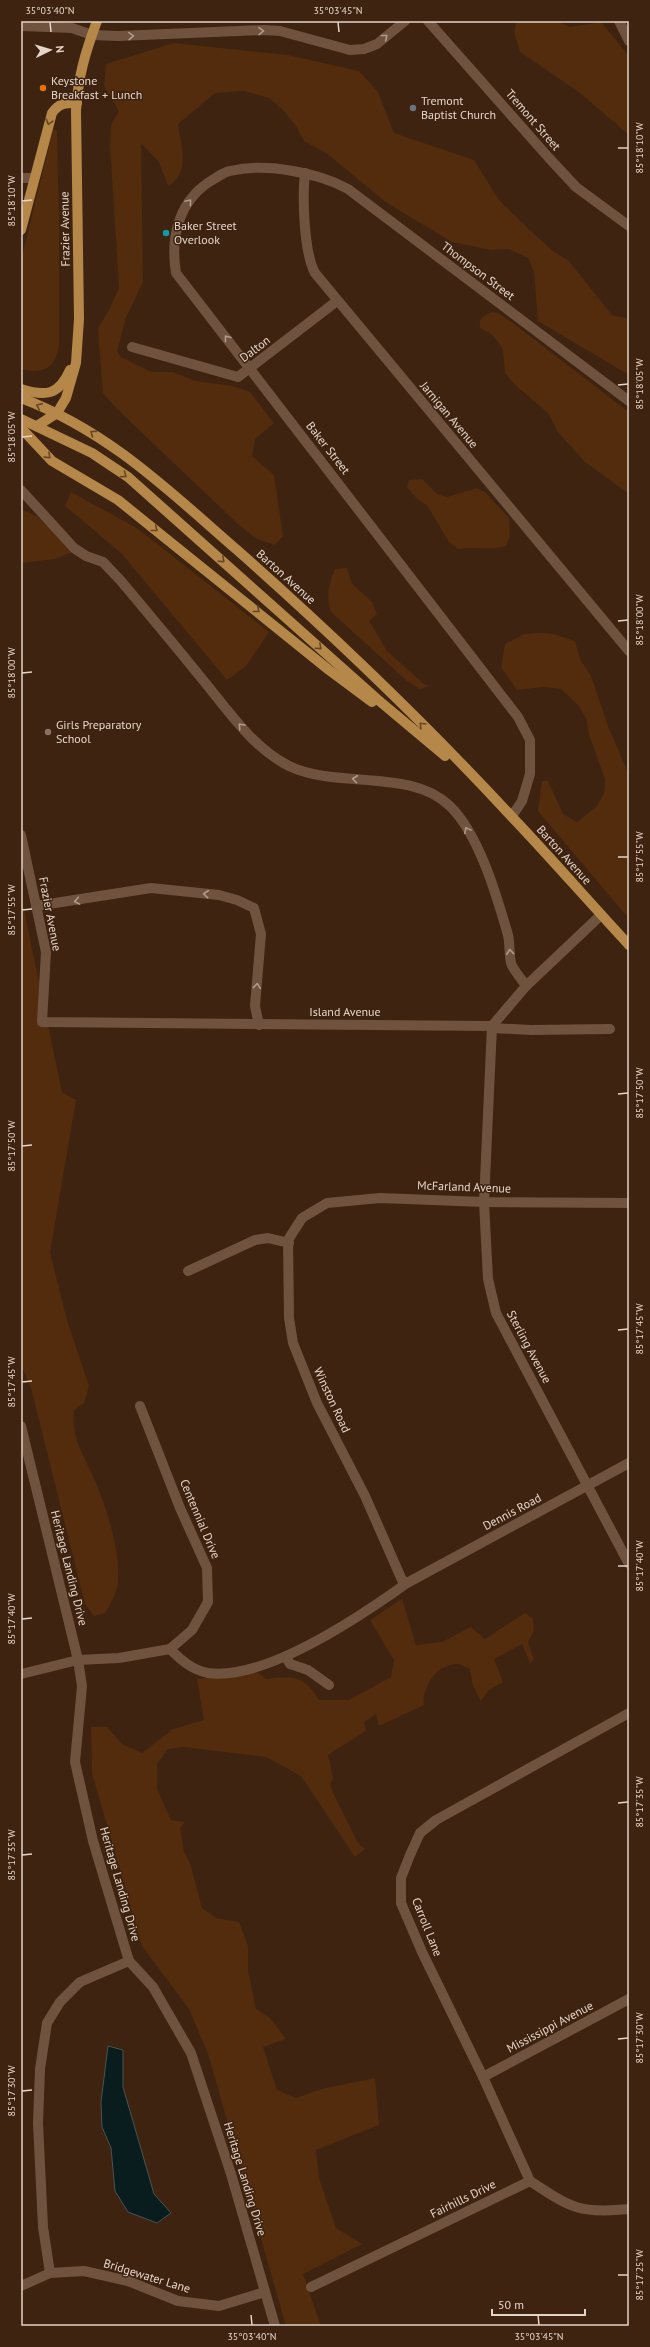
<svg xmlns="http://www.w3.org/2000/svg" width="650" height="2347" font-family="'PT Sans',sans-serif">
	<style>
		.green { fill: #522c0d }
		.water { fill: #091c1e; stroke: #4b5351 }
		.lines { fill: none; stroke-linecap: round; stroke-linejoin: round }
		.street { stroke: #70533e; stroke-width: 10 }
		.primary { stroke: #b58849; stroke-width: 10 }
		.oneway { stroke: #b09a8a }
		.oneway2 { stroke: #674624 }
		.ticks { fill: none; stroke: #e5d4c8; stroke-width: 1.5 }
		.food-dot { fill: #e8710a; stroke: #3d2310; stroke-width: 1.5 }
		.worship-dot { fill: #6b7280; stroke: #3d2310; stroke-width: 1.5 }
		.culture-dot { fill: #0f9aa8; stroke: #3d2310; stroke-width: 1.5 }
		.education-dot { fill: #8d6e63; stroke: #3d2310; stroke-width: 1.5 }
		.labels { text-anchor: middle; stroke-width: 3; stroke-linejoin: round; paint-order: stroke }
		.poi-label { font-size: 12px; fill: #e5d4c8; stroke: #3d2310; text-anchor: start }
		.street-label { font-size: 12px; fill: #e5d4c8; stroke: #3d2310 }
		.neatline { fill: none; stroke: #e5d4c8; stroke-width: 1.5 }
		.ticks-label { font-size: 10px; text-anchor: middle; fill: #e5d4c8 }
	</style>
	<rect width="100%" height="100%" fill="#3d2310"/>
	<g class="green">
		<polygon points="517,21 556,21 570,27 601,22 629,56 629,135 579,92 520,52 514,31"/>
		<path d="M174,43L288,55L359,71L378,92L394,133L474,160L499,200L533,233L554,252L568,260L612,315L629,319V375L538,321L534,272L528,258L509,249L491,250L452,242L387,203L326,153L304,141L296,126L284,111L269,98L244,91L215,93L178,124C181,146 191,173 168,186L159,162L141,143L143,282L126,318L117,351L121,357L151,372H173L195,381L233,386L250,392L274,423L255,439L252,456L274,475L283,536L275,545L257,539L240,526L116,408L103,393L98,328L109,310L119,288L110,145L111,125L119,111L104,86L106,64Z"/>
		<path d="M55,129L57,131L59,228V346C54,370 43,374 21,369V260L53,130Z"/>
		<path d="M492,312L498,313L510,321L629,412V494L585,462L557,431L549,414L513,383L505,373L503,350L499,343L491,334L480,328C478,319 484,315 492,312Z"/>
		<path d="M422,479L437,494L447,497L477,488L486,493L509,518L510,536L506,546C490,551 475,546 458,549L449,542L427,505L417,499L407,487L409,480Z"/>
		<polygon points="71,492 137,528 269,632 246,666 227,680 121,553 65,506"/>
		<path d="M21,511C37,509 61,541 73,552L55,559L21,563Z"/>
		<path d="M347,568L352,584L372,602L377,614L369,621L387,651L424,684L430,686L420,689L407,681L331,612C325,596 329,584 335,569Z"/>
		<polygon points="541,633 554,634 575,641 580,659 591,676 608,726 629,775 629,919 538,811 542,781 548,781 563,814 577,822 597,806 604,793 605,779 589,735 587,720 579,706 561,689 542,687 517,690 501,667 505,644 524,634"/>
		<path d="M21,896L62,1092L76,1100L50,1253L67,1320L89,1386L84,1403L74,1410C72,1435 79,1446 89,1468C104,1498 120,1546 118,1580C118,1592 111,1603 105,1613L94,1616L85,1604L31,1388L21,1365Z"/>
		<path d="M402,1599L416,1645L442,1642L471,1627L485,1639L525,1613L533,1619L534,1631L528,1642L534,1660L530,1663L522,1644L494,1659L503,1682L489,1690L481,1701L473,1686L470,1669C467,1668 462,1665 459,1664C437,1663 422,1687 424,1705L379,1726L376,1714L364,1722L366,1731L328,1755L333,1778L330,1785C336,1800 344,1814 351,1829C356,1838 356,1842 365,1849L355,1857L301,1776L266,1757L184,1747L168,1749L157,1764V1789L171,1820L185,1822L180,1828L184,1852L190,1863L202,1908L216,1918L239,1922L248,1946V1971L256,2009L270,2018L286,2039L263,2047L277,2090L296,2098L321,2089L375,2078L379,2125L316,2150L319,2178L336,2228L362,2244L303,2274L321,2326H286L208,2054L189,2009L142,1946L92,1773L91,1727H107L122,1744L142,1753L173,1729L204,1720L197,1679L257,1672L266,1679C293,1676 304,1675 319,1700H349L391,1677L394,1660L370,1620Z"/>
	</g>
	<polygon class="water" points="108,2046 123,2050 123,2087 154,2194 171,2213 157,2223 128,2212 115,2191 111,2148 102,2127 101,2102"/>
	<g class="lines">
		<g class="street">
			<polyline points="428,21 549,158 576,187 629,226"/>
			<polyline points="619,21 629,41"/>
			<polyline points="21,26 72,28 92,35 118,36 264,30 280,31 350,50 364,49 377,44 405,21"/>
			<path d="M305,173C302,197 304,253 315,273L629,651"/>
			<polyline points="21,178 34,178"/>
			<polyline points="132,347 238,377 337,301"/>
			<path d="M21,490L74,548L86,556L103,562L121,581C147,612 173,643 198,674C225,706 251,747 289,766C337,789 410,768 450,806C479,834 497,897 508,935C510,944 509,953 511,963C513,970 522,979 526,986"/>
			<path d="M512,816L522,801L530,774V740L518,717L176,273C170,236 179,199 214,179C219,176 224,172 230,171C251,166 272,167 293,171C313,175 330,179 348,189L629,401"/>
			<polyline points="21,835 46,952 42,1022 492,1026 526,986 601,915"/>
			<polyline points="36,906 151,888 219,895 237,900 254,908 261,934 255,1006 259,1025"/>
			<polyline points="492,1026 484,1202 488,1279 496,1313 629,1564"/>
			<polyline points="492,1028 531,1030 610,1029"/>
			<polyline points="188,1271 255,1240 268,1238 289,1243"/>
			<polyline points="21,1426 78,1660 82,1686 75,1762 93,1841 129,1961 153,1987 191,2053 231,2174 275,2326"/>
			<polyline points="407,1583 402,1580 365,1496 317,1403 293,1343 289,1318 288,1240 302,1218 327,1203 380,1198 484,1202 629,1203"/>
			<path d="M170,1649C181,1660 192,1670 208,1673C266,1681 361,1616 407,1583L629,1463"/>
			<polyline points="286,1657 290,1664 308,1670 329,1685"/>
			<polyline points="21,1674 78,1660 119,1658 170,1649 192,1630 208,1602 207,1568 180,1508 140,1406"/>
			<polyline points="483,2077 629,1999"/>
			<polyline points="530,2181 483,2077 422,1952 401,1903 401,1878 410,1855 420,1833 436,1820 629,1713"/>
			<polyline points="50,2273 43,2227 38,2123 40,2069 47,2023 60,2002 80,1982 129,1961"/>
			<polyline points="21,2286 50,2273 84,2271 128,2281 178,2301 219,2306 265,2292"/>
			<path d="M311,2287L530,2181C571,2208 579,2214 629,2209"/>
		</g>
		<g class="primary">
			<path d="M21,230L52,113C59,103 65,103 77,103"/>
			<path d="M21,389C46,397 59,395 70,370"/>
			<path d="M21,398C108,431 167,489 236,549C332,634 425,723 512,817C552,859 590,903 629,945"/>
			<polyline points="21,419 92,453 128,477 377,699 445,756"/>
			<path d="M37,426L57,413L66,398L76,363L79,319L76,111C78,77 85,53 97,21"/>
			<polyline points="21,428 52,461 118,500 329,670 372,702"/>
		</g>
	</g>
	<defs><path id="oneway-chevron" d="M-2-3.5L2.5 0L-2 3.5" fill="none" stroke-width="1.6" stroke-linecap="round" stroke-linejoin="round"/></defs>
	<g class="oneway">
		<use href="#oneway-chevron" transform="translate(261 31) rotate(-1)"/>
		<use href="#oneway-chevron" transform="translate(131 36) rotate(-2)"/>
		<use href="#oneway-chevron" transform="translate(385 37) rotate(-39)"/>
		<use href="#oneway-chevron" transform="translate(189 202) rotate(-50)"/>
		<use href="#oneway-chevron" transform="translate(227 338) rotate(-128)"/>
		<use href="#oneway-chevron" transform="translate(241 726) rotate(-133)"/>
		<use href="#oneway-chevron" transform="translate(355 779) rotate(-173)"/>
		<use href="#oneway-chevron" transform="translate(467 830) rotate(-118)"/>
		<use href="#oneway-chevron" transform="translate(206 894) rotate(-174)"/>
		<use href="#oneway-chevron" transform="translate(77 901) rotate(170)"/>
		<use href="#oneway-chevron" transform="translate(510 952) rotate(-95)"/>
		<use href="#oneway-chevron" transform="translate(257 986) rotate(-84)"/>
	</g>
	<g class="oneway2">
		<use href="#oneway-chevron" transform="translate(49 122) rotate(106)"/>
		<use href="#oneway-chevron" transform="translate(39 406) rotate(-156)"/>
		<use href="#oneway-chevron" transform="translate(93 433) rotate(-144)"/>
		<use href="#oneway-chevron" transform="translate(48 456) rotate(44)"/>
		<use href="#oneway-chevron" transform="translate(124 475) rotate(34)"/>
		<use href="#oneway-chevron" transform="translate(155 529) rotate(38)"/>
		<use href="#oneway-chevron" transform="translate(222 560) rotate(42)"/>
		<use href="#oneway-chevron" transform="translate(257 610) rotate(39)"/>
		<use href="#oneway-chevron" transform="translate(319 647) rotate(42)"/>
		<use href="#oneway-chevron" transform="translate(422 725) rotate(-134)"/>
	</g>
	<path class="ticks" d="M50,22L51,32M338,22L339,32M618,148H628M22,201L32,200M618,385L628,384M22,437L32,436M618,621L628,620M22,673L32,672M618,857H628M22,910L32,909M618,1094L628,1093M22,1146L32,1145M618,1330L628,1329M22,1382L32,1381M618,1566H628M22,1619L32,1618M618,1803L628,1802M22,1855L32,1854M618,2039L628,2038M22,2091L32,2090M618,2275H628M251,2315L252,2325M538,2315L539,2325"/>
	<circle class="food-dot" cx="43" cy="88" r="4"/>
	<circle class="worship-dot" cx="413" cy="108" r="4"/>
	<circle class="culture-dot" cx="166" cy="233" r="4"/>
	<circle class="education-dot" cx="48" cy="732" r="4"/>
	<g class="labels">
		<g class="poi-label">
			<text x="51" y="85">Keystone<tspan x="51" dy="14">Breakfast + Lunch</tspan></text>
			<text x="421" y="105">Tremont<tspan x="421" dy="14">Baptist Church</tspan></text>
			<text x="174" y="230">Baker Street<tspan x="174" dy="14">Overlook</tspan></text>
			<text x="56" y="729">Girls Preparatory<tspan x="56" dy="14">School</tspan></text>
		</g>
		<g class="street-label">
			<text transform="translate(533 120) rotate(49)" y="4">Tremont Street</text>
			<text transform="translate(65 229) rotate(-91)" y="4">Frazier Avenue</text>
			<text transform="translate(478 271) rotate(37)" y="4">Thompson Street</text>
			<text transform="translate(255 349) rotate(-37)" y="4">Dalton</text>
			<text transform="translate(449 415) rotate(50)" y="4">Jarnigan Avenue</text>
			<text transform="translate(328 448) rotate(52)" y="4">Baker Street</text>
			<text transform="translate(286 577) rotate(42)" y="4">Barton Avenue</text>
			<text transform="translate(564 855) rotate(48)" y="4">Barton Avenue</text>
			<text transform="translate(50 914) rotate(79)" y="4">Frazier Avenue</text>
			<text x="345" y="1016">Island Avenue</text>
			<text transform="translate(464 1187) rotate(2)" y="4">McFarland Avenue</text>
			<text transform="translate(529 1347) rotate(62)" y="4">Sterling Avenue</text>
			<text transform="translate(332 1400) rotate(65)" y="4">Winston Road</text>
			<text transform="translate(512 1512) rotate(-28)" y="4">Dennis Road</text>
			<text transform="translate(200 1519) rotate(67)" y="4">Centennial Drive</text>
			<text transform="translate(69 1568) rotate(76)" y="4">Heritage Landing Drive</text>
			<text transform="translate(120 1884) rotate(74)" y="4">Heritage Landing Drive</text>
			<text transform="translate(427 1927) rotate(68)" y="4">Carroll Lane</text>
			<text transform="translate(550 2027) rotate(-28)" y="4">Mississippi Avenue</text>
			<text transform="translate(245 2179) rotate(73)" y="4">Heritage Landing Drive</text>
			<text transform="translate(463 2199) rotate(-26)" y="4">Fairhills Drive</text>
			<text transform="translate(147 2276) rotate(17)" y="4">Bridgewater Lane</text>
		</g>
	</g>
	<rect width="650" height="2347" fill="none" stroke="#3d2310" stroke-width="44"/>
	<g transform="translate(50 50) rotate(85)" stroke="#3d2310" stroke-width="3" paint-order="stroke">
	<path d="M0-3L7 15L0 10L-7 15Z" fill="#e5d4c8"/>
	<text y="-6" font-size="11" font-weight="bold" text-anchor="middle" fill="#e5d4c8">N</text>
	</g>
	<path d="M492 2309v6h93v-6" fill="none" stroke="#e5d4c8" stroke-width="2"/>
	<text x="498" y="2309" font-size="12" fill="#e5d4c8" stroke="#3d2310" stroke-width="3" paint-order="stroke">50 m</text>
	<rect x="22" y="22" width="606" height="2303" class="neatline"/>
	<g class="ticks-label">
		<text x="50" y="14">35°03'40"N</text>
		<text x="338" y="14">35°03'45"N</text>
		<text transform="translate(639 148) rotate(-90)" y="4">85°18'10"W</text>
		<text transform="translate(11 201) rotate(-90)" y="4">85°18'10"W</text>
		<text transform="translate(639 384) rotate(-90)" y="4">85°18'05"W</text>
		<text transform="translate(11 437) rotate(-90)" y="4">85°18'05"W</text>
		<text transform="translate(639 620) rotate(-90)" y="4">85°18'00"W</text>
		<text transform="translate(11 673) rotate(-90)" y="4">85°18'00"W</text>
		<text transform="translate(639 857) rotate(-90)" y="4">85°17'55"W</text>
		<text transform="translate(11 910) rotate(-90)" y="4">85°17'55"W</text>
		<text transform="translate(639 1093) rotate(-90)" y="4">85°17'50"W</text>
		<text transform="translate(11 1146) rotate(-90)" y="4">85°17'50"W</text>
		<text transform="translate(639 1329) rotate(-90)" y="4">85°17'45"W</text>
		<text transform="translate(11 1382) rotate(-90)" y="4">85°17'45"W</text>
		<text transform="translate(639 1566) rotate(-90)" y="4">85°17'40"W</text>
		<text transform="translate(11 1619) rotate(-90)" y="4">85°17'40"W</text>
		<text transform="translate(639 1802) rotate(-90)" y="4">85°17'35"W</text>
		<text transform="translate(11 1855) rotate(-90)" y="4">85°17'35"W</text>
		<text transform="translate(639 2038) rotate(-90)" y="4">85°17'30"W</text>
		<text transform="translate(11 2091) rotate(-90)" y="4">85°17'30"W</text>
		<text transform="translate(639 2275) rotate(-90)" y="4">85°17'25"W</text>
		<text x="252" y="2340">35°03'40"N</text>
		<text x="539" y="2340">35°03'45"N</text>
	</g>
</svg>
